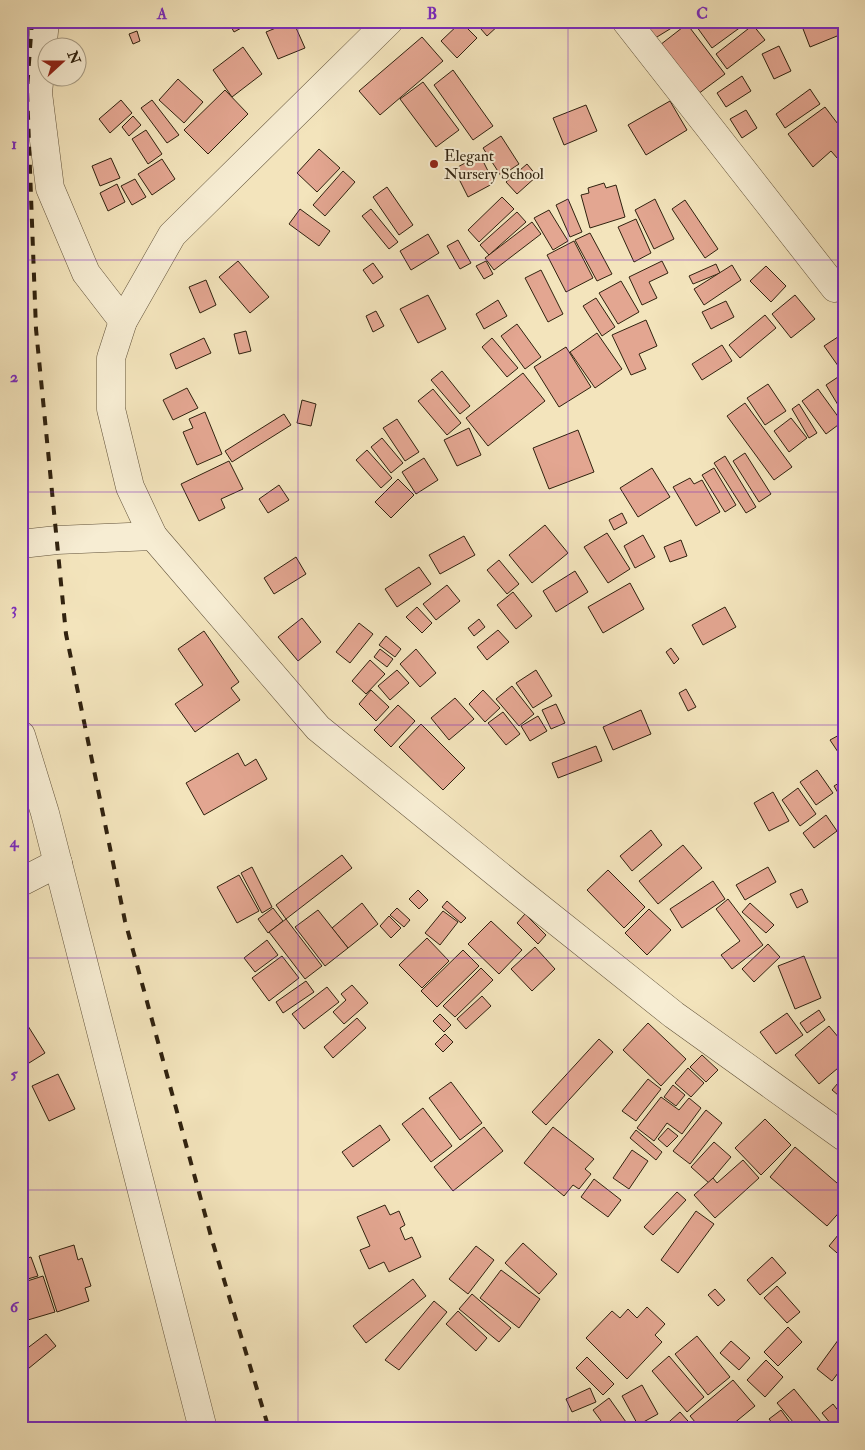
<svg xmlns="http://www.w3.org/2000/svg" width="865" height="1450" font-family="'IM FELL Double Pica',serif">
	<style>
		.building { fill: #e3a691; stroke: #30220f }
		.lines { fill: none; stroke-linecap: round; stroke-linejoin: round }
		.minor-casing { stroke: #61523a; stroke-width: 29 }
		.minor { stroke: #f7edd3; stroke-width: 28 }
		.rail { stroke: #30220f; stroke-width: 4; stroke-dasharray: 9 9; stroke-linecap: butt }
		.grid { fill: none; stroke: #7b2cbf; stroke-width: 1; stroke-opacity: 0.55 }
		.poi-dot { fill: #8f2418; stroke: #f7edd3; stroke-width: 2 }
		.labels { text-anchor: middle; stroke-width: 4; stroke-linejoin: round; paint-order: stroke }
		.poi-label { font-size: 16px; fill: #30220f; stroke: #f7edd3; text-anchor: start }
		.neatline { fill: none; stroke: #7b2cbf; stroke-width: 2 }
		.grid-label { font-size: 16px; text-anchor: middle; font-weight: bold; fill: #7b2cbf }
	</style>
	<rect width="100%" height="100%" fill="#f3e4bc"/>
	<filter id="stains"><feTurbulence type="fractalNoise" baseFrequency=".004" numOctaves="4"/><feColorMatrix values="0 0 0 0 .2 0 0 0 0 .09 0 0 0 0 .02 0 0 0 .5 -.17"/></filter>
	<radialGradient id="worn" r=".72"><stop offset=".6" stop-color="#630" stop-opacity="0"/><stop offset="1" stop-color="#630" stop-opacity=".3"/></radialGradient>
	<g class="building">
		<polygon points="228,21 254,21 234,32"/>
		<polygon points="293,21 305,48 278,59 266,32"/>
		<polygon points="474,21 498,21 500,24 487,36"/>
		<polygon points="641,21 683,21 652,40"/>
		<polygon points="697,21 749,21 712,48 694,23"/>
		<polygon points="800,21 837,21 842,34 810,47"/>
		<polygon points="461,22 477,38 457,58 441,41"/>
		<polygon points="687,24 725,74 698,94 660,45"/>
		<polygon points="753,25 765,40 727,69 716,54"/>
		<polygon points="137,31 140,41 133,44 129,34"/>
		<polygon points="422,37 443,61 380,115 359,91"/>
		<polygon points="779,46 791,71 774,79 762,54"/>
		<polygon points="243,47 262,74 232,97 213,70"/>
		<polygon points="453,70 493,126 473,140 434,85"/>
		<polygon points="742,76 751,91 726,107 717,93"/>
		<polygon points="178,79 203,102 184,123 159,100"/>
		<polygon points="423,82 459,130 436,147 400,99"/>
		<polygon points="810,89 820,104 785,128 776,114"/>
		<polygon points="225,90 248,114 208,154 184,130"/>
		<polygon points="121,100 132,113 110,133 99,119"/>
		<polygon points="152,100 179,135 167,143 141,108"/>
		<polygon points="670,101 687,130 646,155 628,125"/>
		<polygon points="586,105 597,131 564,145 553,118"/>
		<polygon points="825,107 844,132 844,166 831,151 813,167 788,134"/>
		<polygon points="746,110 757,128 742,138 730,119"/>
		<polygon points="133,116 141,125 129,136 122,127"/>
		<polygon points="146,130 162,154 148,164 132,139"/>
		<polygon points="501,136 519,164 501,176 483,148"/>
		<polygon points="319,149 340,168 317,192 297,173"/>
		<polygon points="480,155 494,183 468,197 454,169"/>
		<polygon points="111,158 120,178 100,186 92,166"/>
		<polygon points="162,159 175,179 152,195 138,174"/>
		<polygon points="527,164 537,176 517,194 506,182"/>
		<polygon points="343,171 355,182 325,216 313,205"/>
		<polygon points="135,179 146,197 132,205 121,186"/>
		<polygon points="604,183 606,188 616,185 625,217 590,228 581,195 589,193 588,188"/>
		<polygon points="117,184 125,202 108,211 100,193"/>
		<polygon points="387,187 413,225 399,235 373,197"/>
		<polygon points="502,197 514,209 479,242 468,230"/>
		<polygon points="568,199 582,232 570,237 556,205"/>
		<polygon points="655,199 674,239 654,249 635,210"/>
		<polygon points="685,200 718,249 705,258 672,209"/>
		<polygon points="300,209 330,231 319,246 289,224"/>
		<polygon points="371,209 398,242 389,249 362,216"/>
		<polygon points="549,210 568,241 553,250 534,218"/>
		<polygon points="517,212 526,222 489,255 480,245"/>
		<polygon points="636,219 651,253 634,262 618,227"/>
		<polygon points="532,222 541,234 494,270 485,258"/>
		<polygon points="590,233 612,274 597,281 575,240"/>
		<polygon points="428,234 439,253 411,270 400,251"/>
		<polygon points="458,240 471,263 460,269 447,246"/>
		<polygon points="574,241 593,278 566,292 547,255"/>
		<polygon points="238,261 269,297 250,313 219,277"/>
		<polygon points="486,261 493,274 484,279 476,266"/>
		<polygon points="662,261 668,273 649,282 657,298 642,305 629,277"/>
		<polygon points="373,263 383,277 373,284 363,270"/>
		<polygon points="716,264 720,273 693,284 689,276"/>
		<polygon points="732,265 741,280 704,305 694,289"/>
		<polygon points="766,266 786,286 771,302 750,281"/>
		<polygon points="541,270 563,314 548,322 525,278"/>
		<polygon points="206,280 216,305 200,313 189,287"/>
		<polygon points="621,281 639,312 618,324 599,293"/>
		<polygon points="428,295 446,329 418,343 400,309"/>
		<polygon points="795,295 815,319 791,338 772,314"/>
		<polygon points="596,298 615,327 602,336 583,306"/>
		<polygon points="498,300 507,316 484,329 476,314"/>
		<polygon points="726,301 734,317 711,329 702,312"/>
		<polygon points="376,311 384,326 373,332 366,316"/>
		<polygon points="765,315 776,328 740,358 729,345"/>
		<polygon points="646,320 657,346 639,354 646,369 631,375 612,335"/>
		<polygon points="517,324 541,357 525,369 501,336"/>
		<polygon points="246,331 251,351 239,354 234,334"/>
		<polygon points="597,333 622,369 595,388 570,352"/>
		<polygon points="844,333 844,368 841,370 824,346"/>
		<polygon points="204,338 211,353 176,369 170,354"/>
		<polygon points="492,338 518,368 507,377 482,347"/>
		<polygon points="722,345 732,361 702,380 692,364"/>
		<polygon points="566,347 591,387 559,407 534,367"/>
		<polygon points="442,371 470,406 460,414 431,380"/>
		<polygon points="523,373 545,401 488,446 466,418"/>
		<polygon points="841,375 844,379 844,415 826,385"/>
		<polygon points="768,384 786,411 765,425 747,398"/>
		<polygon points="187,388 198,408 173,420 163,400"/>
		<polygon points="433,389 461,423 447,435 418,401"/>
		<polygon points="818,389 842,422 826,434 802,401"/>
		<polygon points="302,400 316,404 311,426 297,423"/>
		<polygon points="745,403 792,467 774,480 727,416"/>
		<polygon points="799,404 817,433 809,438 792,409"/>
		<polygon points="205,412 222,454 197,465 183,432 193,428 189,419"/>
		<polygon points="284,414 291,425 232,462 225,451"/>
		<polygon points="791,418 807,438 789,452 774,431"/>
		<polygon points="397,419 419,452 405,461 383,428"/>
		<polygon points="469,428 481,455 457,466 444,440"/>
		<polygon points="578,430 594,472 549,489 533,448"/>
		<polygon points="382,438 403,463 391,473 371,447"/>
		<polygon points="367,450 392,478 381,488 356,460"/>
		<polygon points="745,453 771,494 759,502 733,461"/>
		<polygon points="725,456 756,507 746,513 714,463"/>
		<polygon points="424,458 438,480 416,494 402,472"/>
		<polygon points="229,461 243,489 221,499 225,508 199,521 181,484"/>
		<polygon points="652,468 670,497 638,517 620,488"/>
		<polygon points="714,468 736,505 725,512 702,475"/>
		<polygon points="690,478 694,484 702,480 720,512 696,526 673,487"/>
		<polygon points="398,479 414,495 391,518 375,502"/>
		<polygon points="279,485 289,500 268,513 259,499"/>
		<polygon points="622,513 627,523 614,530 609,520"/>
		<polygon points="545,525 568,553 532,583 509,555"/>
		<polygon points="607,533 630,569 608,583 584,547"/>
		<polygon points="643,535 655,557 635,568 624,546"/>
		<polygon points="464,536 475,555 440,574 429,555"/>
		<polygon points="681,540 687,556 670,562 664,547"/>
		<polygon points="296,557 306,574 274,594 264,578"/>
		<polygon points="499,560 519,584 507,594 487,570"/>
		<polygon points="419,567 431,584 397,607 385,589"/>
		<polygon points="575,571 588,592 556,612 543,591"/>
		<polygon points="630,583 644,609 603,633 588,607"/>
		<polygon points="447,585 460,601 436,620 423,604"/>
		<polygon points="513,592 532,616 516,629 497,605"/>
		<polygon points="417,607 432,623 422,633 406,617"/>
		<polygon points="725,607 736,627 703,645 692,625"/>
		<polygon points="302,618 321,642 298,661 278,637"/>
		<polygon points="479,619 485,627 474,636 468,628"/>
		<polygon points="359,623 373,634 350,663 336,652"/>
		<polygon points="498,630 509,642 487,660 477,647"/>
		<polygon points="204,631 239,682 231,688 240,700 195,732 175,704 203,685 178,649"/>
		<polygon points="386,636 401,649 395,657 379,645"/>
		<polygon points="671,648 679,659 674,664 666,652"/>
		<polygon points="380,649 393,659 387,667 374,657"/>
		<polygon points="416,649 436,673 420,687 400,664"/>
		<polygon points="370,660 385,674 366,694 352,681"/>
		<polygon points="397,670 409,683 390,700 378,686"/>
		<polygon points="536,670 552,696 533,708 516,683"/>
		<polygon points="512,686 534,714 519,726 496,699"/>
		<polygon points="686,689 696,707 688,711 679,693"/>
		<polygon points="371,690 389,707 376,721 359,704"/>
		<polygon points="483,690 500,708 485,722 469,704"/>
		<polygon points="455,698 474,719 449,740 431,718"/>
		<polygon points="556,704 565,723 551,729 542,710"/>
		<polygon points="398,705 415,721 391,747 374,730"/>
		<polygon points="641,710 651,734 613,750 603,727"/>
		<polygon points="503,712 520,734 506,745 488,723"/>
		<polygon points="538,716 547,731 530,741 521,726"/>
		<polygon points="421,724 465,768 443,790 399,747"/>
		<polygon points="841,734 844,738 844,761 830,740"/>
		<polygon points="596,746 602,761 558,778 552,763"/>
		<polygon points="238,753 245,766 256,759 267,779 204,815 186,783"/>
		<polygon points="817,770 833,793 816,805 800,782"/>
		<polygon points="844,780 844,797 841,798 834,786"/>
		<polygon points="798,788 816,814 800,826 782,800"/>
		<polygon points="773,792 789,821 769,831 754,803"/>
		<polygon points="826,815 837,831 814,848 803,833"/>
		<polygon points="651,830 662,845 632,871 620,856"/>
		<polygon points="683,845 702,868 658,904 639,881"/>
		<polygon points="342,855 352,868 286,919 276,905"/>
		<polygon points="252,867 272,907 262,913 241,873"/>
		<polygon points="768,867 776,882 745,900 736,885"/>
		<polygon points="608,870 645,907 624,928 587,890"/>
		<polygon points="239,875 259,911 237,923 217,887"/>
		<polygon points="713,881 725,899 682,928 670,909"/>
		<polygon points="802,889 808,902 797,908 790,894"/>
		<polygon points="418,890 428,900 419,909 409,899"/>
		<polygon points="728,899 763,945 732,969 721,955 740,941 716,909"/>
		<polygon points="447,901 466,918 461,923 442,907"/>
		<polygon points="362,903 378,924 348,948 332,928"/>
		<polygon points="750,903 774,925 766,933 742,912"/>
		<polygon points="273,908 283,921 268,933 258,919"/>
		<polygon points="397,908 410,920 404,927 390,915"/>
		<polygon points="649,909 671,930 647,955 625,933"/>
		<polygon points="318,910 348,948 325,966 295,927"/>
		<polygon points="443,911 458,922 440,945 425,933"/>
		<polygon points="525,914 546,935 538,944 517,923"/>
		<polygon points="389,916 401,928 391,938 380,926"/>
		<polygon points="286,919 322,966 305,979 269,932"/>
		<polygon points="491,921 522,950 499,974 468,944"/>
		<polygon points="427,938 449,961 422,988 399,965"/>
		<polygon points="267,940 278,955 255,972 244,958"/>
		<polygon points="768,944 780,957 754,982 742,969"/>
		<polygon points="535,947 555,969 532,991 511,969"/>
		<polygon points="463,950 479,966 437,1007 421,991"/>
		<polygon points="282,956 299,978 269,1001 252,978"/>
		<polygon points="804,956 821,998 795,1009 778,966"/>
		<polygon points="481,968 493,980 455,1017 443,1006"/>
		<polygon points="306,981 314,992 283,1013 276,1002"/>
		<polygon points="352,985 368,1003 344,1024 333,1012 346,1000 341,994"/>
		<polygon points="327,987 339,1002 304,1029 292,1014"/>
		<polygon points="482,996 491,1006 466,1029 457,1019"/>
		<polygon points="819,1010 825,1020 807,1033 800,1023"/>
		<polygon points="787,1013 803,1035 776,1054 760,1032"/>
		<polygon points="440,1014 451,1025 444,1032 433,1021"/>
		<polygon points="357,1018 366,1028 333,1058 324,1047"/>
		<polygon points="648,1023 686,1059 661,1086 623,1050"/>
		<polygon points="28,1026 45,1053 21,1068 21,1030"/>
		<polygon points="829,1026 844,1044 844,1063 819,1084 795,1055"/>
		<polygon points="445,1034 453,1042 443,1052 435,1044"/>
		<polygon points="599,1039 613,1052 546,1125 532,1112"/>
		<polygon points="702,1055 718,1070 706,1082 690,1067"/>
		<polygon points="688,1068 704,1083 691,1097 675,1083"/>
		<polygon points="58,1074 75,1109 49,1121 32,1086"/>
		<polygon points="844,1076 844,1100 832,1090"/>
		<polygon points="648,1079 661,1089 636,1121 622,1111"/>
		<polygon points="451,1082 482,1123 460,1140 429,1098"/>
		<polygon points="673,1085 685,1095 676,1106 664,1097"/>
		<polygon points="661,1097 679,1110 689,1098 701,1108 682,1134 667,1123 654,1141 637,1128"/>
		<polygon points="423,1108 452,1146 431,1162 402,1124"/>
		<polygon points="706,1110 722,1123 690,1164 673,1151"/>
		<polygon points="765,1119 791,1145 761,1175 735,1148"/>
		<polygon points="380,1125 390,1140 353,1167 342,1152"/>
		<polygon points="484,1127 503,1151 453,1191 434,1167"/>
		<polygon points="553,1127 594,1159 585,1169 591,1174 579,1189 573,1185 564,1196 524,1163"/>
		<polygon points="668,1128 678,1136 667,1147 658,1139"/>
		<polygon points="636,1130 662,1152 656,1160 630,1138"/>
		<polygon points="714,1142 731,1157 709,1183 691,1167"/>
		<polygon points="795,1147 844,1189 844,1207 827,1226 770,1177"/>
		<polygon points="632,1150 648,1161 629,1189 613,1178"/>
		<polygon points="743,1160 759,1178 715,1218 694,1195 713,1178 717,1183"/>
		<polygon points="594,1179 621,1200 608,1217 581,1197"/>
		<polygon points="677,1192 686,1200 653,1235 644,1227"/>
		<polygon points="385,1205 390,1215 399,1211 405,1225 400,1228 405,1240 412,1237 421,1257 389,1272 384,1262 369,1269 360,1250 370,1246 357,1217"/>
		<polygon points="696,1211 714,1224 678,1273 661,1260"/>
		<polygon points="843,1229 844,1230 844,1259 829,1246"/>
		<polygon points="523,1243 557,1274 539,1294 505,1263"/>
		<polygon points="74,1245 78,1260 82,1258 91,1286 85,1288 89,1301 57,1312 39,1256"/>
		<polygon points="476,1246 494,1260 468,1294 449,1279"/>
		<polygon points="31,1257 38,1276 21,1281 21,1260"/>
		<polygon points="772,1257 786,1273 760,1295 747,1280"/>
		<polygon points="501,1270 540,1299 519,1328 480,1298"/>
		<polygon points="43,1276 55,1312 21,1322 21,1283"/>
		<polygon points="413,1279 426,1296 366,1343 353,1326"/>
		<polygon points="777,1286 800,1312 787,1323 764,1298"/>
		<polygon points="715,1289 725,1300 718,1306 708,1295"/>
		<polygon points="472,1294 511,1328 499,1342 459,1309"/>
		<polygon points="434,1301 447,1312 399,1370 385,1360"/>
		<polygon points="647,1307 665,1324 655,1335 662,1342 627,1379 586,1338 612,1311 620,1318 628,1309 637,1318"/>
		<polygon points="458,1311 487,1338 476,1351 446,1324"/>
		<polygon points="788,1327 802,1342 778,1366 764,1352"/>
		<polygon points="844,1332 844,1365 832,1381 817,1369"/>
		<polygon points="46,1334 56,1346 23,1373 21,1371 21,1353"/>
		<polygon points="697,1336 730,1377 708,1395 675,1354"/>
		<polygon points="731,1341 750,1358 739,1370 720,1353"/>
		<polygon points="669,1356 704,1397 687,1412 652,1371"/>
		<polygon points="587,1357 614,1384 603,1395 576,1368"/>
		<polygon points="766,1360 783,1377 765,1397 747,1380"/>
		<polygon points="733,1380 755,1406 727,1429 701,1429 690,1416"/>
		<polygon points="642,1385 658,1414 638,1425 622,1396"/>
		<polygon points="590,1388 596,1402 572,1412 566,1399"/>
		<polygon points="794,1389 821,1422 813,1429 799,1429 777,1403"/>
		<polygon points="609,1398 631,1429 607,1429 593,1410"/>
		<polygon points="833,1404 844,1418 844,1429 835,1429 822,1413"/>
		<polygon points="781,1410 795,1429 777,1429 769,1419"/>
		<polygon points="680,1412 695,1429 661,1429"/>
		<polygon points="579,1421 585,1429 569,1429"/>
	</g>
	<g class="lines">
		<defs>
			<g id="minor">
				<polyline points="45,21 38,93 50,188 86,273 123,321"/>
				<polyline points="389,21 172,235 123,321 111,358 111,409 130,487 153,536 318,728 516,889 674,1015 844,1137"/>
				<polyline points="626,21 835,288"/>
				<polyline points="21,544 57,540 153,536"/>
				<polyline points="21,735 45,813 203,1429"/>
				<polyline points="21,882 58,863"/>
			</g>
		</defs>
		<use href="#minor" class="minor-casing"/>
		<use href="#minor" class="minor"/>
		<polyline class="rail" points="32,21 27,90 36,329 66,634 125,921 212,1240 269,1429"/>
	</g>
	<path class="grid" d="M298,21V1429M568,21V1429M21,260H844M21,492H844M21,725H844M21,958H844M21,1190H844"/>
	<circle class="poi-dot" cx="434" cy="164" r="5"/>
	<g class="labels">
		<g class="poi-label">
			<text x="444" y="161">Elegant<tspan x="444" dy="18">Nursery School</tspan></text>
		</g>
	</g>
	<rect width="865" height="1450" fill="none" stroke="#f3e4bc" stroke-width="55"/>
	<g transform="translate(62 62) rotate(69)"><circle r="24" fill="#f7edd3" stroke="#a79c85"/>
	<path d="M0-4L9 19L0 12L-9 19Z" fill="#8f2418"/>
	<text y="-8" font-size="14" font-weight="bold" text-anchor="middle" fill="#30220f">N</text>
	</g>
	<rect x="28" y="28" width="810" height="1394" class="neatline"/>
	<g class="grid-label">
		<text x="162" y="19">A</text>
		<text x="432" y="19">B</text>
		<text x="702" y="19">C</text>
		<text x="14" y="149">1</text>
		<text x="14" y="382">2</text>
		<text x="14" y="614">3</text>
		<text x="14" y="847">4</text>
		<text x="14" y="1079">5</text>
		<text x="14" y="1312">6</text>
	</g>
	<rect width="100%" height="100%" filter="url(#stains)"/>
	<rect width="100%" height="100%" fill="url(#worn)"/>
</svg>
